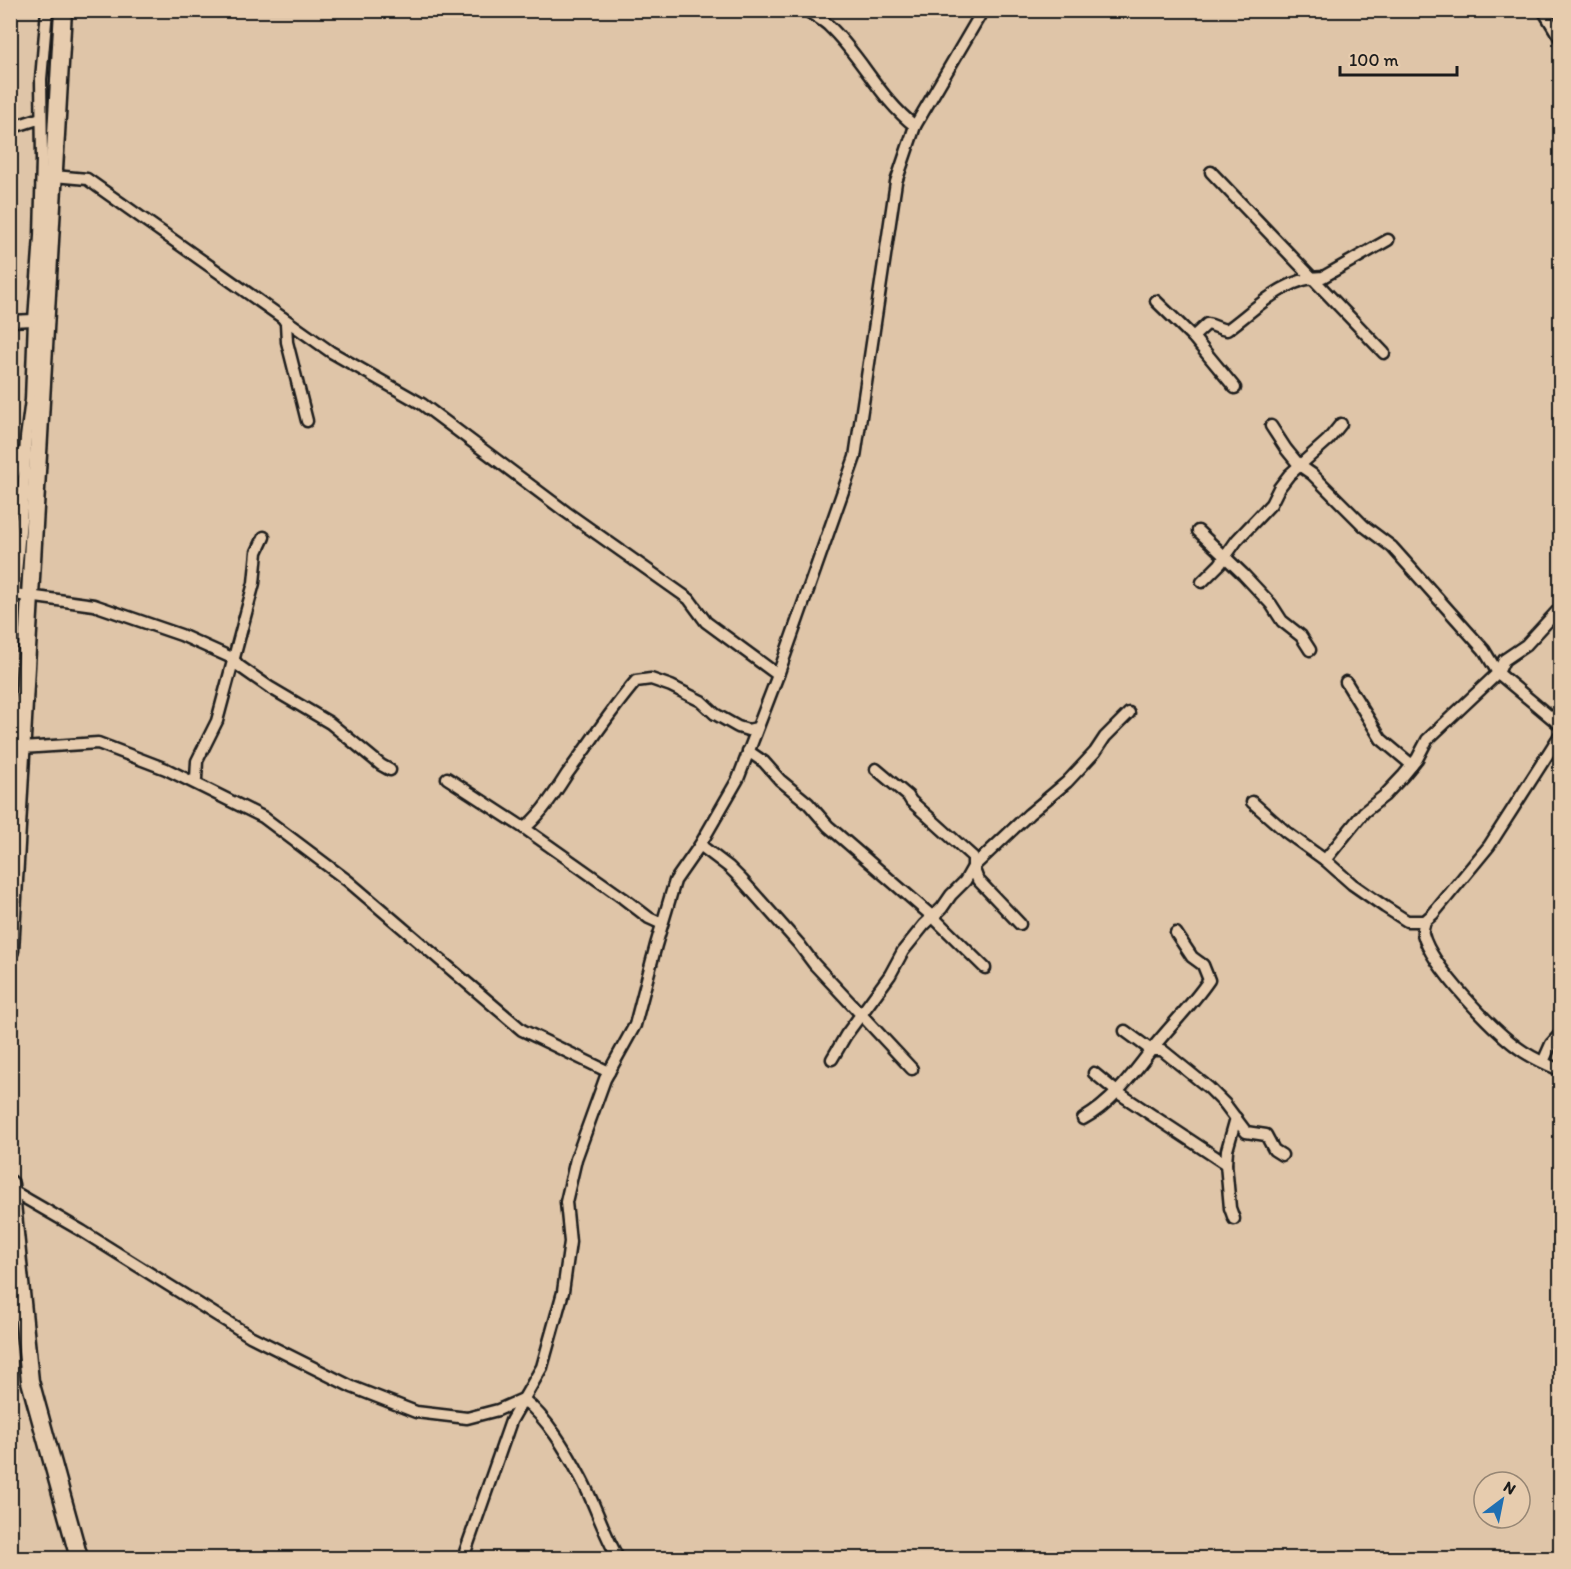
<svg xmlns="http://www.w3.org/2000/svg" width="1571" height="1569" font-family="Itim,sans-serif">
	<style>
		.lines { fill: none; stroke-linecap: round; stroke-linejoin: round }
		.minor-casing { stroke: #1c1c1c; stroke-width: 15 }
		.highway-casing { stroke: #1c1c1c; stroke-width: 21 }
		.minor { stroke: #e7ccae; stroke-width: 10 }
		.highway { stroke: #e7ccae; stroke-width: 16 }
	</style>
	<rect width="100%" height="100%" fill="#dfc5a8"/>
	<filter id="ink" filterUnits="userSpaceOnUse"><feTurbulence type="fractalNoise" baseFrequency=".0167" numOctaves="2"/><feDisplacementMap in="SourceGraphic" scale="12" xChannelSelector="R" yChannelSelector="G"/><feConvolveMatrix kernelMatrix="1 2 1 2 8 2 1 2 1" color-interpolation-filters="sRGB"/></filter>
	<g filter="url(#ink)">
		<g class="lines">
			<defs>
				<g id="minor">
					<polyline points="47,10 41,79 42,159 40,236 34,320 31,400 26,438 23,499 14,594 94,605 181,635 232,658 239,666 269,687 330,723 381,765 390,770"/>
					<path d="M806,10C814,16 823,20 829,26C862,57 879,98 915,126"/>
					<polyline points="1543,10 1560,38"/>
					<polyline points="10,128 41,118"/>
					<polyline points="1211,172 1384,353"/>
					<polyline points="54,176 87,179 331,352 422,404 566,512 689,599 706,622 778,675"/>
					<polyline points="1156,301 1193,337 1235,388"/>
					<polyline points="283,318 286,323 287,342 307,421"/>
					<polyline points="10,321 34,320"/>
					<path d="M1193,337L1207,324C1215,325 1218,329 1227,330C1256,309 1285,277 1323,277L1388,240"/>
					<polyline points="1271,426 1286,449 1299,465 1312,474 1364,526 1392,547 1484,650 1498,673 1560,725"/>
					<polyline points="10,484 21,453"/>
					<polyline points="1198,531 1243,574 1271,604 1282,621 1301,636 1310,650"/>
					<polyline points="1202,582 1220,564 1237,540 1271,504 1279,488 1289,475 1328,440 1341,424"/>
					<polyline points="1346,682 1381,739 1412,765"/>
					<polyline points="22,748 98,743 166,769 263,817 348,881 522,1030 609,1072"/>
					<polyline points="748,751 764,762 780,780 808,803 828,826 933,917 985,968"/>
					<path d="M447,778L524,828C539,818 557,790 567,774C590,743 611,710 636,681L651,679L671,686L701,701L715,714L738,727L748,730L757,728"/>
					<polyline points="196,779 197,761 217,721 254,583 257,552 264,537"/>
					<polyline points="1252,802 1286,832 1325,860 1352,884 1385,907 1407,921 1425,921 1433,914 1489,846 1560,735"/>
					<polyline points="524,828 623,898 649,918 662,924"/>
					<polyline points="700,845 729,867 742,880 799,944 814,964 912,1069"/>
					<polyline points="1325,860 1364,812 1384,796 1403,776 1417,759 1427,740 1498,673 1504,660 1526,645 1560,608"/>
					<path d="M1425,921C1424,925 1422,930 1423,934C1431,966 1495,1033 1524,1052C1535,1059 1548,1065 1560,1070"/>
					<polyline points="1020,924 978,880 973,867 1029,814 1067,782 1095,752 1105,737 1129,713"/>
					<polyline points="1125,1031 1151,1050 1162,1050 1209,1088 1225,1104 1246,1132 1266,1135 1274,1150 1282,1155"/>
					<polyline points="832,1059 846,1035 890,975 903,951 924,925 942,908 951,895 965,881 973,867 973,857 911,801 908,796 876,769"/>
					<polyline points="1543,1062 1551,1044 1560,1034"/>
					<polyline points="1094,1073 1117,1092 1226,1164 1227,1150 1236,1118"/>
					<path d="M1083,1119C1113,1102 1132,1075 1152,1049C1171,1025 1192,1005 1209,980L1203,965L1192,957L1176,933"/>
					<polyline points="1226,1164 1230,1208 1234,1219"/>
					<path d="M11,1190L82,1231L250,1336L352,1387L416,1412L467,1418L498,1410L523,1399C548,1419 566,1450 581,1478C595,1504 603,1532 618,1558"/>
					<polyline points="463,1558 511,1421 542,1367 563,1292 570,1242 566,1202 576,1159 605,1079 635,1025 656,945 675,881 700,845 738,779 778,675 855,457 896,182 915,126 983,10"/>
				</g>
				<g id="highway">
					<polyline points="10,951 63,10"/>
					<polyline points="10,1184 30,1381 79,1558"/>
				</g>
			</defs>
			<use href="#minor" class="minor-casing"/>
			<use href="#highway" class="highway-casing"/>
			<use href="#minor" class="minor"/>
			<use href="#highway" class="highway"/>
		</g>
	</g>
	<rect width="1571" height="1569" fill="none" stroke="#e7ccae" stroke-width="36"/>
	<rect x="18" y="18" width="1535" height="1533" fill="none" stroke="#1c1c1c" stroke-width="2" filter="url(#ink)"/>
	<g transform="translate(1502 1500) rotate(32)"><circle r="28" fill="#e7ccae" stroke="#968674" stroke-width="1.5"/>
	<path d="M0-4.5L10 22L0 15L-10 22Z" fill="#1f6fb2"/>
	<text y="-9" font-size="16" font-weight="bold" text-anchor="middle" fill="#1c1c1c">N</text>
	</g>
	<path d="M1340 66v9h117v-9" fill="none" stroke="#1c1c1c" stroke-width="3"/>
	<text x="1349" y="66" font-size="18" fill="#1c1c1c" stroke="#e7ccae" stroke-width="4.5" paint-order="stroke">100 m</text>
</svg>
